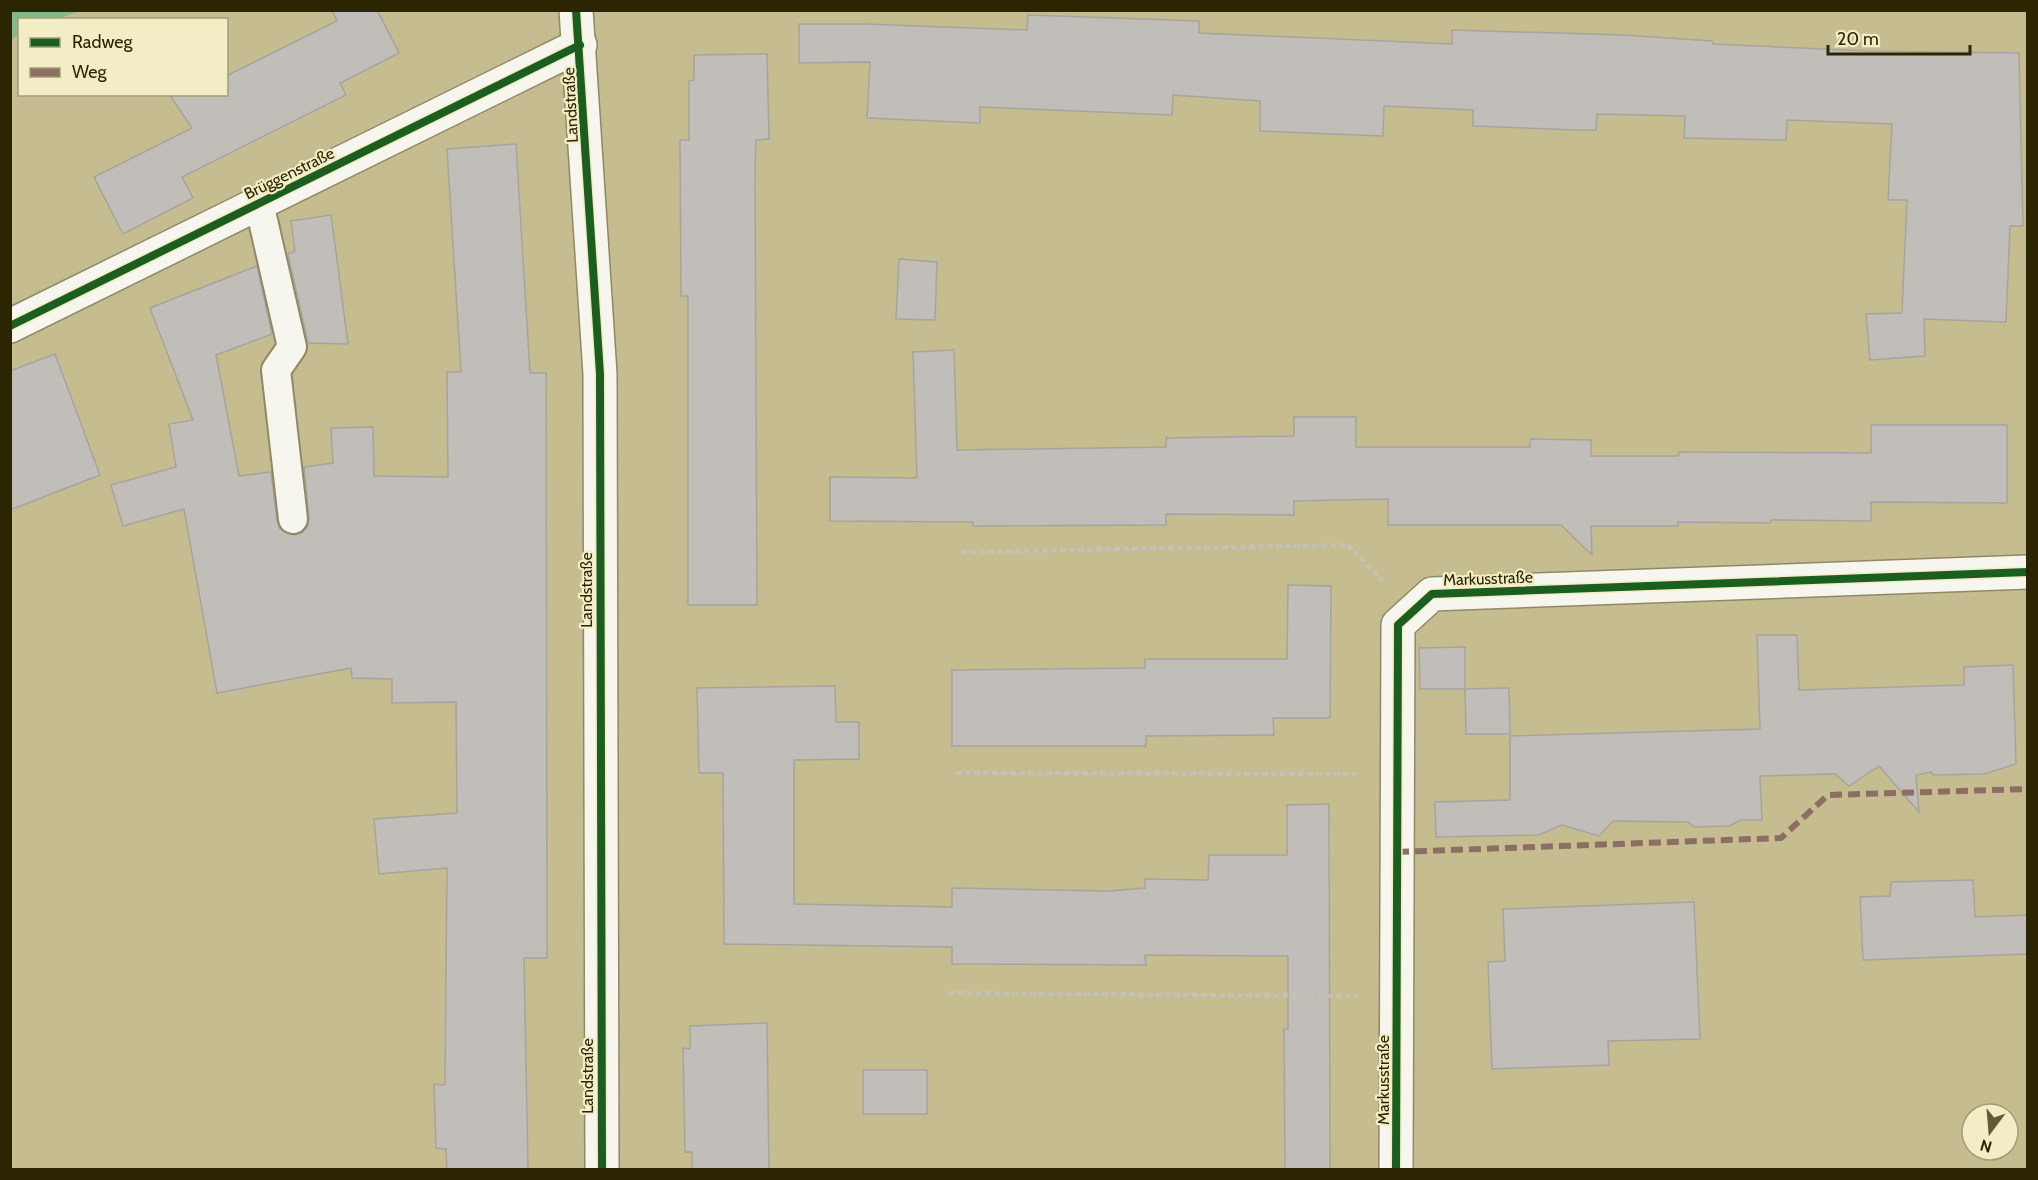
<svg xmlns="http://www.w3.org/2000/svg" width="2038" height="1180" font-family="Cabin,sans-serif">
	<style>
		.green { fill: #84ba8a }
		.building { fill: #c1beba; stroke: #a7a49d; stroke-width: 1.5 }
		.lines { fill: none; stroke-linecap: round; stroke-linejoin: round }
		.service-casing { stroke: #908965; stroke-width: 32 }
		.minor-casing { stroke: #908965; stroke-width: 36 }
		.tertiary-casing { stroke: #908965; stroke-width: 36 }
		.path { stroke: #c3c1b4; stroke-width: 4; stroke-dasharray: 6 3; stroke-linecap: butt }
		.service { stroke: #f6f5ee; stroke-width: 28 }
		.minor { stroke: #f6f5ee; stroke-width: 33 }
		.tertiary { stroke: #f6f5ee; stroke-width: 33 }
		.quiet { stroke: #8d6e63; stroke-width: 6; stroke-dasharray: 12 6; stroke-linecap: butt }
		.cycleway-casing { stroke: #f3edc5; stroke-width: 11 }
		.cycleway { stroke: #1b5e20; stroke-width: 8 }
		.labels { text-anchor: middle; stroke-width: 4.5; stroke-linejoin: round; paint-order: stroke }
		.street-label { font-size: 16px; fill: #2b2502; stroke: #f3edc5 }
	</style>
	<rect width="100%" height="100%" fill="#c5bd90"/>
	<polygon class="green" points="11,10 79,10 79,11 58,19 20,20 19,35 11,39"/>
	<g class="building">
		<polygon points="332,10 377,10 399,53 340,83 346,95 182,177 193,198 123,234 94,177 192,128 169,94 226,94 226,76 337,21"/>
		<polygon points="1028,15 1199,21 1199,33 1452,44 1452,30 1624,35 1712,41 1713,44 1866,51 2019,53 2023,226 2010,226 2006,322 1924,319 1925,356 1870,360 1866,314 1902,313 1907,200 1888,200 1892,124 1787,120 1786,140 1684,138 1685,116 1597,114 1596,130 1576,130 1473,126 1473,110 1384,106 1383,136 1260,131 1260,101 1173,95 1172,115 980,107 980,123 867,118 870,62 799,63 799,24 865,24 1027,30"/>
		<polygon points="767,54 769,139 756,140 755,168 757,605 688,605 688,296 681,296 680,140 689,140 689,81 694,80 694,55"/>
		<polygon points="516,144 530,373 546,373 547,958 524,958 528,1170 447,1170 446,1149 436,1148 434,1084 445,1085 447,868 379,874 374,819 457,813 456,702 392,703 392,679 352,678 351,668 217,693 184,509 123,526 111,485 176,467 169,424 193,420 150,308 257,266 272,334 216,355 239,476 271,472 277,521 280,529 294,535 302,533 308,526 309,517 304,467 333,463 331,428 373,427 374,476 448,477 447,372 461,372 447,149"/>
		<polygon points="331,215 348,344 308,343 288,254 295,251 291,221"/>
		<polygon points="899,259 937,262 935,320 896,319"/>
		<polygon points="954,350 957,450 1166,447 1166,438 1294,436 1294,417 1356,417 1356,447 1530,447 1530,439 1591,440 1591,456 1678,456 1679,452 1871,453 1871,425 2007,425 2007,503 1871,502 1871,521 1771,520 1770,523 1678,522 1678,526 1591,526 1592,555 1561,525 1388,525 1388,499 1294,501 1294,515 1166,514 1166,525 973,526 973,522 830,521 830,477 917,478 913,352"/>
		<polygon points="55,354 100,475 10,510 10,371"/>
		<polygon points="1288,585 1331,586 1330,718 1273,718 1274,735 1146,736 1146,746 952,746 952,670 1145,668 1145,659 1287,659"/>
		<polygon points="1757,635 1797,635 1799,690 1964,685 1964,667 2013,665 2016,764 1984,774 1933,775 1931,772 1916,775 1919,812 1879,766 1849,786 1835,774 1760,776 1762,820 1741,820 1729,826 1694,827 1688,822 1613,821 1599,836 1562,825 1538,835 1436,837 1435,802 1510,800 1510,736 1760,729"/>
		<polygon points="1465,647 1465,689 1420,689 1419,648"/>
		<polygon points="835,686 836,722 859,722 859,759 794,760 794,904 952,907 952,888 1109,891 1145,888 1145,879 1208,880 1209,855 1287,855 1287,805 1329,804 1330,1170 1285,1170 1284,1029 1288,1029 1288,956 1145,955 1146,965 952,964 952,947 724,944 723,773 699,773 697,688"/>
		<polygon points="1509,688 1510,734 1466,734 1465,689"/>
		<polygon points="1973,880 1975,917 2028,915 2028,954 1863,960 1860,897 1890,896 1891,882"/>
		<polygon points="1694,902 1700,1039 1608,1041 1609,1065 1492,1069 1488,962 1505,961 1503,909"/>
		<polygon points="767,1023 769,1170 692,1170 692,1152 685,1152 683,1048 690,1049 690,1026"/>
		<rect x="863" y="1070" width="64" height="44"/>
	</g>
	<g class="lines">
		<defs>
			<polyline id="service" points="259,203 292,347 276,370 293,519"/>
			<g id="minor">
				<polyline points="10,326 580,45"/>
				<polyline points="1396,1170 1398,625 1432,594 2028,572"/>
			</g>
			<polyline id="tertiary" points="576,10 600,374 602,1170"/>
		</defs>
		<use href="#service" class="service-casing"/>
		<use href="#minor" class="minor-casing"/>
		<use href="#tertiary" class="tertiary-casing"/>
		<g class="path">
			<polyline points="961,552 1348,545 1385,583"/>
			<polyline points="956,773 1357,774"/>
			<polyline points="949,993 1357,996"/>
		</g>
		<use href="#service" class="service"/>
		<use href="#minor" class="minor"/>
		<use href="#tertiary" class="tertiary"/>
		<polyline class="quiet" points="1397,852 1781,838 1828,795 2028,789"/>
		<defs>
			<g id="cycleway">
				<polyline points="576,10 600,374 602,1170"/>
				<polyline points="10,326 580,45"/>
				<polyline points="1396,1170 1398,625 1432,594 2028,572"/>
			</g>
		</defs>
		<use href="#cycleway" class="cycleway-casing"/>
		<use href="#cycleway" class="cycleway"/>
	</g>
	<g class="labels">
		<g class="street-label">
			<text transform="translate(570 105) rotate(-93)" y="6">Landstraße</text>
			<text transform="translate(289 173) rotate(-26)" y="6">Brüggenstraße</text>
			<text transform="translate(1488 578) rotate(-2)" y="6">Markusstraße</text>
			<text transform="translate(586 590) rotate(-90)" y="6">Landstraße</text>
			<text transform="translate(587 1076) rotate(-90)" y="6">Landstraße</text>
			<text transform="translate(1383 1080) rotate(-90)" y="6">Markusstraße</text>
		</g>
	</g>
	<rect width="2038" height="1180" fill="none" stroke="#2b2502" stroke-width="24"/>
	<rect x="18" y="18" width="210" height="78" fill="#f3edc5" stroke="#a39d77" stroke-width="1.5"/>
	<rect x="30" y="38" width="30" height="9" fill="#1b5e20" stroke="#a39d77" stroke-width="1.5"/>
	<text x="72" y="48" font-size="18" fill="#2b2502">Radweg</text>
	<rect x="30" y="68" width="30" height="9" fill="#8d6e63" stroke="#a39d77" stroke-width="1.5"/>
	<text x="72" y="78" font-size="18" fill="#2b2502">Weg</text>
	<g transform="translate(1990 1132) rotate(196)"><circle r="28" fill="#f3edc5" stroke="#a39d77" stroke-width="1.5"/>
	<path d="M0-4.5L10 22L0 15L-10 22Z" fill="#615a34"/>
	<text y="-9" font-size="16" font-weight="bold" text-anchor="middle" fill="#2b2502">N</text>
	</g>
	<path d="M1828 45v9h142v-9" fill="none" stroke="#2b2502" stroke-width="3"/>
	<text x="1837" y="45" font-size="18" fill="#2b2502" stroke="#f3edc5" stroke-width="4.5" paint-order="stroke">20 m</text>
</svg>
